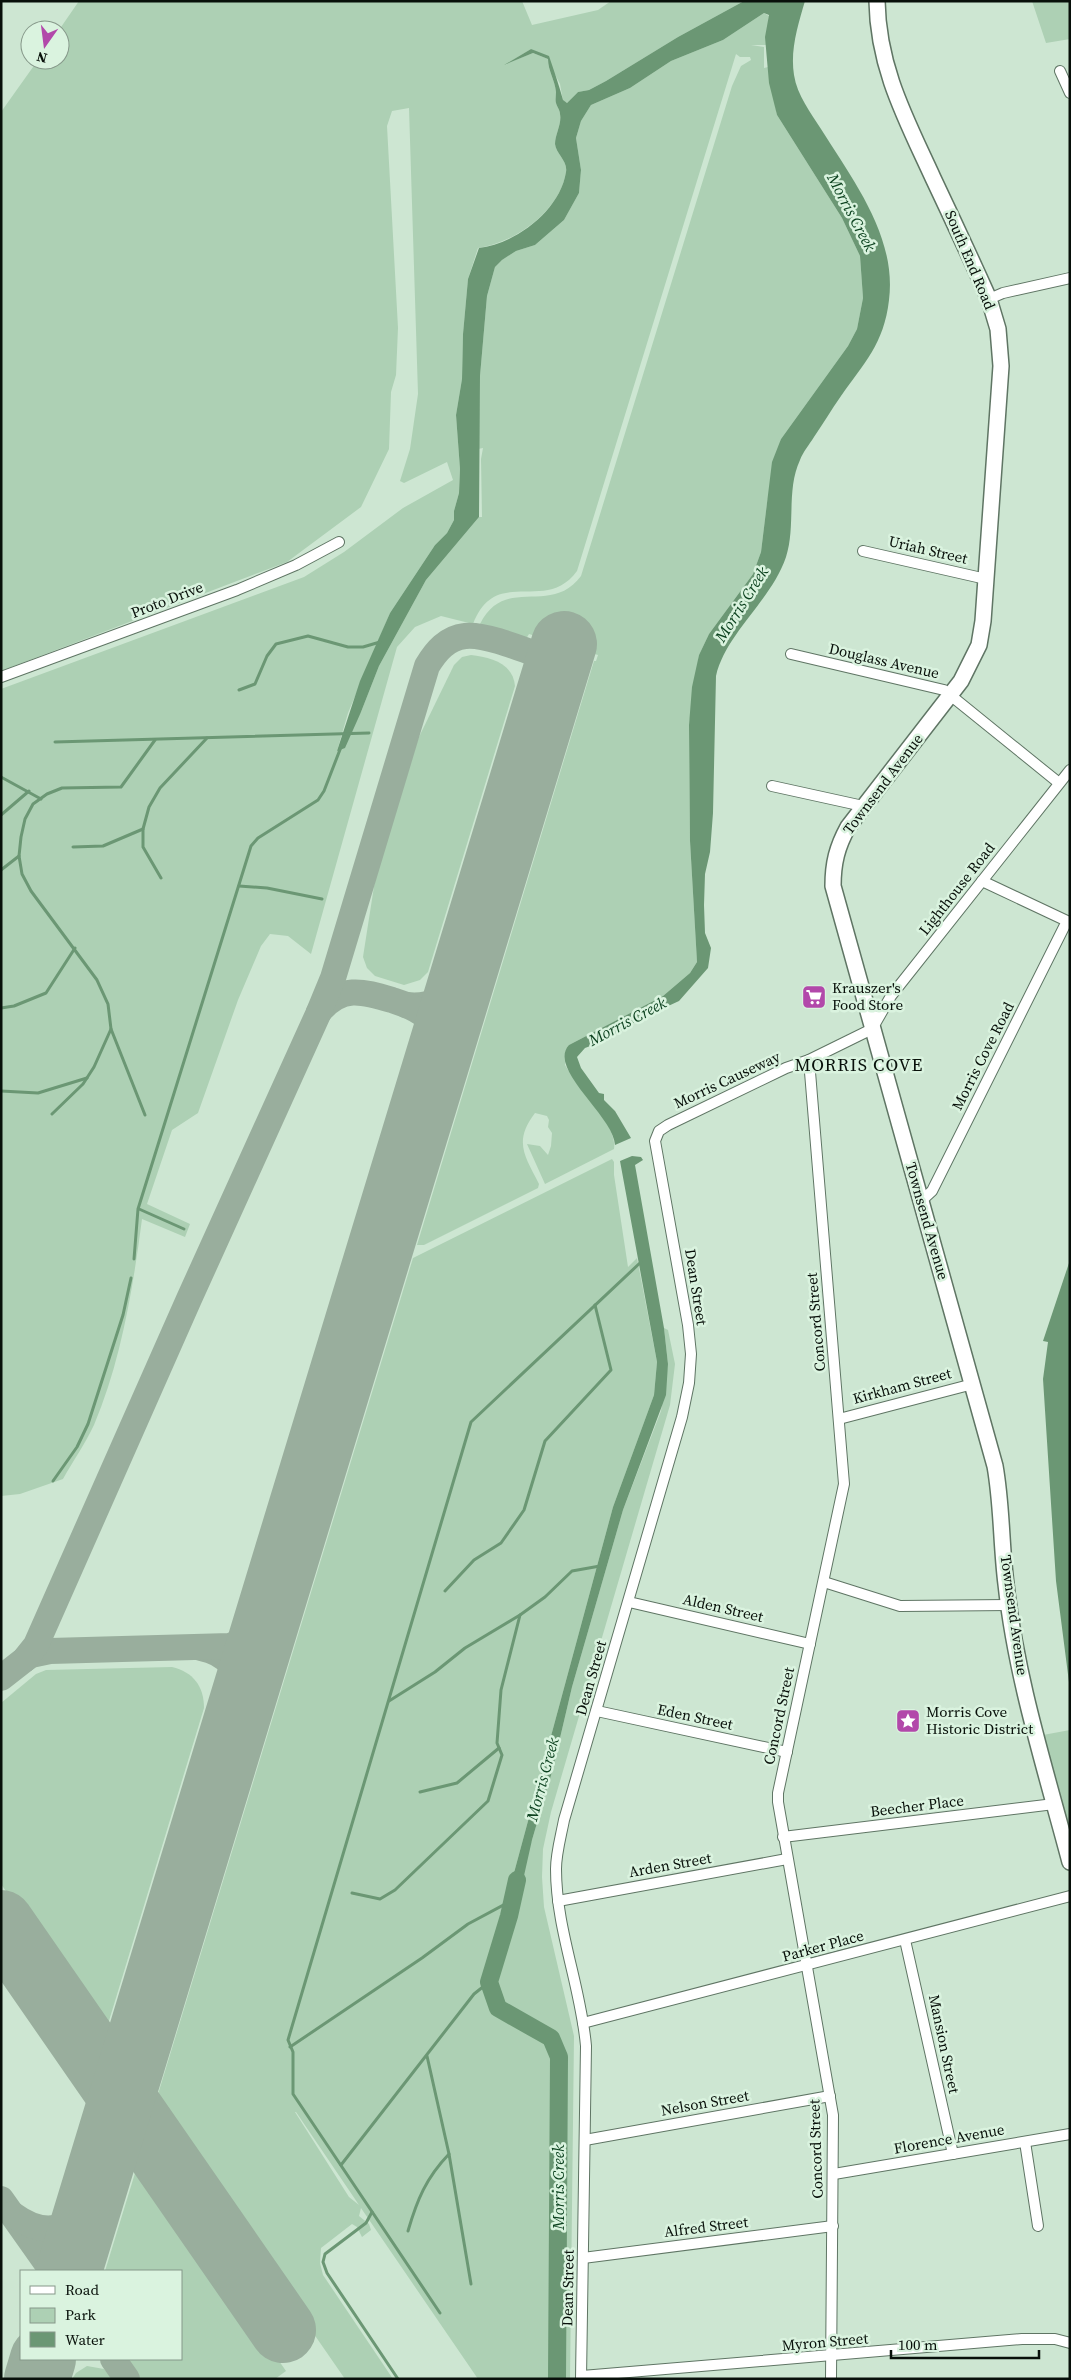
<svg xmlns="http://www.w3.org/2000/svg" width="1071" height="2380" font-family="'Source Serif 4',serif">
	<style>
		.green { fill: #add0b4; fill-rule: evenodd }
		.water { fill: #6b9774 }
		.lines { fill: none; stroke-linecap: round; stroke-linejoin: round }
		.stream { stroke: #6b9774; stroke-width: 3 }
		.river { stroke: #6b9774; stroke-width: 18 }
		.taxiway { stroke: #99ae9d; stroke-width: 26 }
		.runway { stroke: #99ae9d; stroke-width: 66 }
		.minor-casing { stroke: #5f7564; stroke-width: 12 }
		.secondary-casing { stroke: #5f7564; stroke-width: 18 }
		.minor { stroke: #fff; stroke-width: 10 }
		.secondary { stroke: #fff; stroke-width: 15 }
		.labels { text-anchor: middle; stroke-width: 5; stroke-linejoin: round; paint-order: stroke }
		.street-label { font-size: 15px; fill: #08100a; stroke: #daf3df }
		.poi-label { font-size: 15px; fill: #08100a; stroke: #daf3df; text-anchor: start }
		.water-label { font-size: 16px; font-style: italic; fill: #0c421f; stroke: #daf3df }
		.quarter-label { font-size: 18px; letter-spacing: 1px; fill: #08100a; stroke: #daf3df }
	</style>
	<rect width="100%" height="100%" fill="#cde6d2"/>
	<g class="green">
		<path d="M79,1H522L532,25L598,10L611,1H744L678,37L606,81L589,90L578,92L567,103L563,101L560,84L551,67L550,60L531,49L508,63L533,53L548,59C548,71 555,80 556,92C556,96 555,100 556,103C557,107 560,110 560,114C562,124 555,134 555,144C556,154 568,161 566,172C560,211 515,243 478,248L468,279L463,334L462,379L456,415L460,469L459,493L454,511V520L447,533L435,545L390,613L348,713L337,751L361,712L379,666L426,580L479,517H482L481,459L483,448L478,449L480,376L487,296L495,267L502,260L516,251L535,245L564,220L579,193L581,170L576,138L581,121L591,105L630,88L671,61L723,40L764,13L769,16L766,45H751L764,47V68L768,67L777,115L842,218L860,256L863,298L857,329L848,346L781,439L767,503L761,552L753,574L709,634L699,655L689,725L690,841L697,962L690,973L663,996L569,1045L565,1065C577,1087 618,1125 614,1149L545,1184L527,1144L540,1146L548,1155L551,1146L552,1133L548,1127L549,1120L547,1116L535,1113C513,1142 525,1156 539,1184L538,1188L424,1245H417L594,661H596L598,655L529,634L526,639L480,624C505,574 551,617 581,576L732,86L741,66L751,60L750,57H740L736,54L577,571C545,615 496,564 473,624L441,616L415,627L397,647L311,954L288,936L270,934L261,946L238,1000L198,1113L172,1130L147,1204L190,1224L185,1237L142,1219C133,1288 121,1361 94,1425C85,1444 73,1461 63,1479L20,1494L1,1496V689L304,577L344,552L403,508L453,480L447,462L404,483L400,481L410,449L418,394L409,108L392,111L387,126L398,328L396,375L391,392L389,449L361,507L287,562L1,671V112L38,60H60L59,30Z"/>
		<polygon points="1032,1 1070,1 1070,39 1046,43"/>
		<path d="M471,655C490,657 513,663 515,686L428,972L420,980L404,985L375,976L367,968L363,957L375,880L418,739L454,665L462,657Z"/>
		<path d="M612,1159L614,1162V1175L628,1267L637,1258L657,1362L654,1395L613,1507L508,1895L532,1840L552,1772L572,1687L623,1510L661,1411L668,1364L664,1328L668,1330L675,1364L670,1405L551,1812L543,1849L542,1877L544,1907L574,2036L570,2379H478L361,2208L359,2216L369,2224L371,2230L362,2237L357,2227L352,2224L321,2248L320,2263L323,2275L393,2379H345L155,2104L413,1258ZM295,2112H296L359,2205L349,2197Z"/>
		<path d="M172,1667C193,1672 204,1686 204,1708L105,2034L1,1884V1703L36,1674L46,1670Z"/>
		<polygon points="1070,1730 1070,1837 1043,1735"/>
		<polygon points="139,2160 286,2371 275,2379 140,2379 126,2359 181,2359 181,2271 105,2271"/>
		<polygon points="87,2366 104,2369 113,2379 72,2379 76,2373"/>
	</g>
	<g class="water">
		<path d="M744,1H805C798,25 790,50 794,75C797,95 811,113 821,129C853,180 897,237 889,300C884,344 864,363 841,396C831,410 823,424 814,437C809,445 803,452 800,460C786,490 796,526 786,557C771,601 726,633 716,676L713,813L710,852L705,874L704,905L705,933L711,948L708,968L679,1001L638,1020L606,1040L585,1048L577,1057L581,1068L599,1093L604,1094V1100L615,1111L631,1138L615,1145C614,1116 547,1069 569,1045L663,996L690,973L697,962L690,841L689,725L692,687L699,655L709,634L753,574L761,552L772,462L781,439L848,346L857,329L863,298L860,256L842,218L777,115L769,83L765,37L769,15L764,13L723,40L671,61L630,88L591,105L581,121L576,138L581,170L579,193L564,220L535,245L516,251L502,260L495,267L487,296L480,376L479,517L426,580L379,666L361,712L345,748L337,751L360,681L390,613L435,545L447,533L454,520V511L459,493L460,469L456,415L462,379L463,334L468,279L479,248C515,244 560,211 566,172C568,161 556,154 555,144C555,134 562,124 560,114C560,110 557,107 556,103C555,100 556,96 556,92C555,80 548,71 548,59L533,53L504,65L531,49L549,56C554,71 559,85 563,100L567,103L578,92L589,90L606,81L678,37Z"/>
		<polygon points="632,1156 641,1157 643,1160 635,1165 664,1328 668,1364 666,1395 623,1510 572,1687 552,1772 532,1840 519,1898 511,1901 508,1895 613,1507 654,1395 657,1362 620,1161"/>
		<polygon points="1070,1260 1070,1690 1056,1581 1043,1379 1048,1342 1043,1341"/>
	</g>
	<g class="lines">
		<g class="stream">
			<polyline points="239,690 255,684 267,656 276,644 308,636 348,647 363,647 380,642"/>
			<polyline points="55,742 369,733"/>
			<polyline points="1,777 41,799"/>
			<polyline points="1,815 29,791"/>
			<polyline points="73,847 103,846 143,829"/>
			<polyline points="1,870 19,856"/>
			<polyline points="161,878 143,847 143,829 149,807 160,788 207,738"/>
			<polyline points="239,886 267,888 322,899"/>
			<polyline points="1,1008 14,1006 46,993 75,948"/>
			<polyline points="111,1029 145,1115"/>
			<polyline points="1,1091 38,1093 87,1078"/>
			<polyline points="52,1114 83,1084 94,1067 111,1029 108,1004 97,980 31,891 22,874 19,856 21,837 25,819 33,804 47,794 62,788 121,787 155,740"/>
			<polyline points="139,1209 184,1229"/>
			<polyline points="134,1259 138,1209 251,846 258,838 318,800 324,791 341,747"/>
			<polyline points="53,1481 77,1447 88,1424 123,1315 131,1278"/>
			<polyline points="445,1591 474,1560 501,1543 524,1510 545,1441 611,1370 595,1305"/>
			<polyline points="389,1701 435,1672 465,1648 520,1615 545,1597 572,1571 600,1566"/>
			<polyline points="420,1792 457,1783 499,1748"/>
			<polyline points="352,1893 380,1899 395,1890 488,1801 502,1755 497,1743 501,1690 520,1615"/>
			<polyline points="290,2047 422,1958 468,1924 511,1901"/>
			<polyline points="427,2056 449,2154 471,2284"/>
			<polyline points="341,2165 474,1994 489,1982"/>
			<polyline points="372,2212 366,2223 325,2254 323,2262 327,2273 398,2379"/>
			<path d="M408,2231C417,2200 426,2178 449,2154"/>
			<polyline points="440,2313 293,2094 293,2052 288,2040 471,1422 641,1262"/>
		</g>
		<polyline class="river" points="517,1880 509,1916 489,1982 498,2008 551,2038 559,2057 557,2379"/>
		<g class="taxiway">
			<path d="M406,1005C432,1008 446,998 462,979"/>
			<path d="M319,1012C341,985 362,991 392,1000C404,1004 417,1008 426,1017C434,1027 437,1041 440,1053"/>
			<path d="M201,1648C231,1654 239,1672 243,1700"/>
			<polyline points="24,1660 31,1655 50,1651 230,1646 249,1639 268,1618"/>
			<path d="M1,1678L24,1660L36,1645L189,1299L319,1012L333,978L427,666C436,651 447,638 465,636C487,633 536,655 558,662"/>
			<polyline points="1,2199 52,2271"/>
			<path d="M12,2214C45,2238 69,2232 91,2198"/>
			<polyline points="113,2359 127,2379"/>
			<polyline points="37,2377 53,2359"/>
		</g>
		<g class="runway">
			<polyline points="1,1923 283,2330"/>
			<polyline points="69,2271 564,644"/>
			<polyline points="37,2379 43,2359"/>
		</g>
		<defs>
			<g id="minor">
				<polyline points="1060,71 1070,93"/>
				<polyline points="989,299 1003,293 1070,278"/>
				<polyline points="863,551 986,579"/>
				<polyline points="791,654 944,690 1059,783"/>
				<polyline points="1,677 237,590 296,565 339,542"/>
				<polyline points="772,786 863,806"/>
				<polyline points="809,1060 844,1484 778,1793 778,1802 833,2115 831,2379"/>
				<polyline points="921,1201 932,1191 1067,921 982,881"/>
				<polyline points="839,1419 973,1384"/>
				<polyline points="824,1582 900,1606 1009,1605"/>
				<polyline points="629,1602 810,1644"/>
				<polyline points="597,1711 787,1752"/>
				<polyline points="783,1837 1054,1804"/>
				<polyline points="558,1901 787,1859"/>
				<polyline points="905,1940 953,2154"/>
				<polyline points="583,2023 1070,1896"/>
				<polyline points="585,2140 830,2096"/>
				<polyline points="1025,2142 1038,2226"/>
				<polyline points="834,2174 1070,2134"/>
				<polyline points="583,2258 833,2226"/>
				<polyline points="582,2376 1022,2339 1055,2339 1070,2343"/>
				<path d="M581,2379L586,2046C581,1987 556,1929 556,1869C556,1853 561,1836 564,1820L682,1417L689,1383L691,1354L688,1325L655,1141L659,1131L668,1125L786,1068L809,1060L872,1029L891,996L1070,770"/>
			</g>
			<path id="secondary" d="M877,1C878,68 906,119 933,178C952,218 971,259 989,299L998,329L1001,366L983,621L979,645L961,681L848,827C837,847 833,863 833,886L995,1466C1002,1505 1001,1544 1006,1584C1016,1678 1046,1771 1070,1862"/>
		</defs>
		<use href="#minor" class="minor-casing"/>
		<use href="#secondary" class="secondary-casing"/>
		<use href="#minor" class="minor"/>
		<use href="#secondary" class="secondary"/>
	</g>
	<defs>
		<symbol id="supermarket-square" viewBox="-11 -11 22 22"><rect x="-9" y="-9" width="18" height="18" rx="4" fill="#b248aa" stroke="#daf3df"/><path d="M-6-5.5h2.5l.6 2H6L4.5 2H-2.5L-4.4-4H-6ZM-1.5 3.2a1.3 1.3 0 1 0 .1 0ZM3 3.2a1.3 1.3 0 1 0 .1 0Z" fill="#fff"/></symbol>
		<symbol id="sight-square" viewBox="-11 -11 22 22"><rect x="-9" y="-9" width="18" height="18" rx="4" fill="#b248aa" stroke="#daf3df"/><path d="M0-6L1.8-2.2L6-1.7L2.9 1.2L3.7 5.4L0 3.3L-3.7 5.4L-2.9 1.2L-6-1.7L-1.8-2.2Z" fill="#fff"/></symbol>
	</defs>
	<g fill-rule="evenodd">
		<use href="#supermarket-square" x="800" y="983" width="28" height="28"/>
		<use href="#sight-square" x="894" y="1707" width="28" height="28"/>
	</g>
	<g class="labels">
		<g class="street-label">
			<text transform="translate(970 260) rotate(67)" y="5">South End Road</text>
			<text transform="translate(928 550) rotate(13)" y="5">Uriah Street</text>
			<text transform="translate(167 600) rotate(-21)" y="5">Proto Drive</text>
			<text transform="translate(884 661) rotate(13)" y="5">Douglass Avenue</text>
			<text transform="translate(883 784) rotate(-53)" y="5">Townsend Avenue</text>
			<text transform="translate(957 889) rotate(-52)" y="5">Lighthouse Road</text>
			<text transform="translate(983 1056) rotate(-63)" y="5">Morris Cove Road</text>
			<text transform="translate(727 1080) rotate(-25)" y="5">Morris Causeway</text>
			<text transform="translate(927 1221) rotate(74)" y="5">Townsend Avenue</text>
			<text transform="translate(696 1287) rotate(81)" y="5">Dean Street</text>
			<text transform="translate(816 1322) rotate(-95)" y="5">Concord Street</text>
			<text transform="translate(902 1386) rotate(-15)" y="5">Kirkham Street</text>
			<text transform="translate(723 1608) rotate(13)" y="5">Alden Street</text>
			<text transform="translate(1014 1615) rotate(82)" y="5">Townsend Avenue</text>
			<text transform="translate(591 1678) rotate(-74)" y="5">Dean Street</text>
			<text transform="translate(779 1716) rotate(-78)" y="5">Concord Street</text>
			<text transform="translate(695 1717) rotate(12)" y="5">Eden Street</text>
			<text transform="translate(917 1806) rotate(-7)" y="5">Beecher Place</text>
			<text transform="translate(670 1865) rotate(-10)" y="5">Arden Street</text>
			<text transform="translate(823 1946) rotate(-15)" y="5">Parker Place</text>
			<text transform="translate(944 2044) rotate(78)" y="5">Mansion Street</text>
			<text transform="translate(705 2103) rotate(-10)" y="5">Nelson Street</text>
			<text transform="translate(949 2139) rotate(-10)" y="5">Florence Avenue</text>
			<text transform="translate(816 2149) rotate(-92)" y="5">Concord Street</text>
			<text transform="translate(706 2227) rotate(-7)" y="5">Alfred Street</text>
			<text transform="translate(568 2288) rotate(-89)" y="5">Dean Street</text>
			<text transform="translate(825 2342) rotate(-5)" y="5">Myron Street</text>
		</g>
		<g class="poi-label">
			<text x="832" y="993">Krauszer's<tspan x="832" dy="17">Food Store</tspan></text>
			<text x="926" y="1717">Morris Cove<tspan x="926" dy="17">Historic District</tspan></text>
		</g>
		<g class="water-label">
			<text transform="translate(852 212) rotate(62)" y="6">Morris Creek</text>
			<text transform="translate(741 604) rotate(-58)" y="6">Morris Creek</text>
			<text transform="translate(627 1021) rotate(-28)" y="6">Morris Creek</text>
			<text transform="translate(542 1779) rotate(-75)" y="6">Morris Creek</text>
			<text transform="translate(558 2187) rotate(-90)" y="6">Morris Creek</text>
		</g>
		<g class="quarter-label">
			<text x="859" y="1071">MORRIS COVE</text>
		</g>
	</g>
	<rect width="1071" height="2380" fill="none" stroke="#08100a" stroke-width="5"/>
	<rect x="20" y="2270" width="162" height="90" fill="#daf3df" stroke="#86988a"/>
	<rect x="30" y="2286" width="25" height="8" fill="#ffffff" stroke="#86988a"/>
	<text x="65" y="2295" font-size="15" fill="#08100a">Road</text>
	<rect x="30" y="2308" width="25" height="15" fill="#add0b4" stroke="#86988a"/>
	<text x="65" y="2320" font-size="15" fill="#08100a">Park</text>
	<rect x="30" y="2332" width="25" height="15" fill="#6b9774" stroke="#86988a"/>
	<text x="65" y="2345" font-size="15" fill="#08100a">Water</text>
	<g transform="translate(45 45) rotate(194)"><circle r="24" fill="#daf3df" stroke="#86988a"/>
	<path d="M0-4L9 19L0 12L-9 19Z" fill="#b248aa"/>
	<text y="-8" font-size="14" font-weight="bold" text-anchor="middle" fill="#08100a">N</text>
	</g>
	<path d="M891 2350v8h148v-8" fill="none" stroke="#08100a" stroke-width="2.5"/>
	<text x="898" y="2350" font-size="15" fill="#08100a" stroke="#daf3df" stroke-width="4" paint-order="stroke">100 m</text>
</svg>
